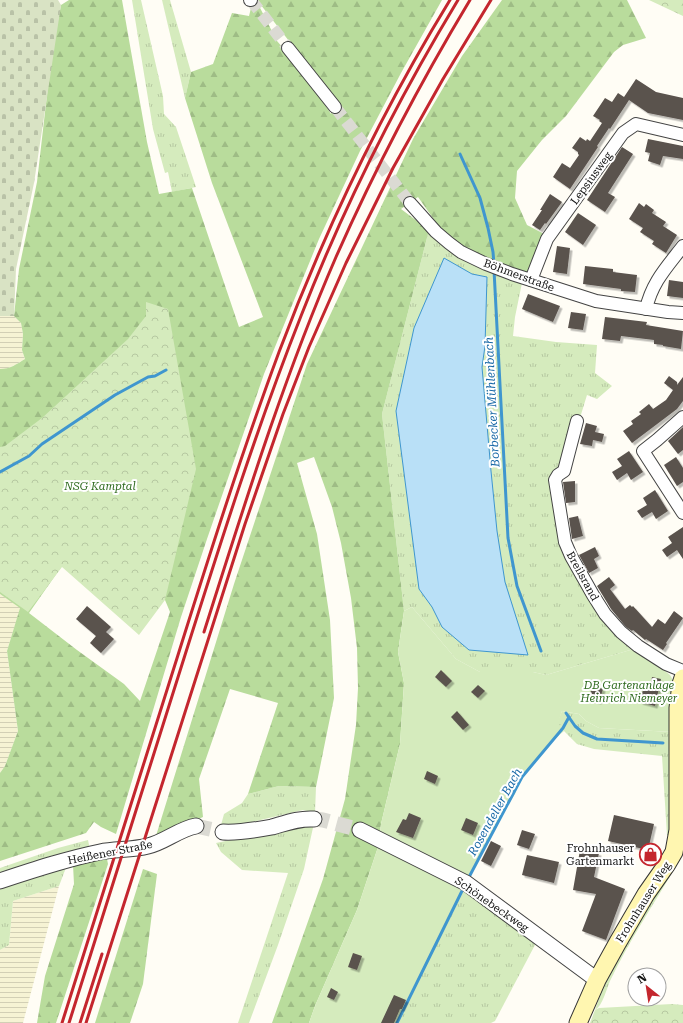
<svg xmlns="http://www.w3.org/2000/svg" width="683" height="1023" font-family="'Roboto Serif',serif">
	<style>
		.farmland { fill: url(#farmland-rules) }
		.grass { fill: url(#grass-tufts) }
		.forest { fill: url(#forest-firs); fill-rule: evenodd }
		.cemetery { fill: url(#cemetery-stones) }
		.park { fill: url(#park-crowns) }
		.garden { fill: #d5ebbd }
		.water { fill: #b9e0f7; stroke: #3f96cf }
		.lines { fill: none; stroke-linecap: round; stroke-linejoin: round }
		.stream { stroke: #3f96cf; stroke-width: 3 }
		.building { fill: #5a524d; filter: url(#shadow) }
		.minor-tunnel { stroke: #dbdad3; stroke-width: 12; stroke-dasharray: 12 6; stroke-linecap: butt }
		.tertiary-tunnel { stroke: #dbdad3; stroke-width: 15; stroke-dasharray: 15 8; stroke-linecap: butt }
		.minor-casing { stroke: #444; stroke-width: 14 }
		.tertiary-casing { stroke: #444; stroke-width: 17 }
		.secondary-casing { stroke: #333; stroke-width: 19 }
		.minor { stroke: #fff; stroke-width: 12 }
		.tertiary { stroke: #fff; stroke-width: 15 }
		.secondary { stroke: #fff6b0; stroke-width: 17 }
		.rail { stroke: #c4262e; stroke-width: 3 }
		.labels { text-anchor: middle; stroke-width: 4; stroke-linejoin: round; paint-order: stroke }
		.street-label { font-size: 11px; fill: #111; stroke: #fff }
		.park-label { font-size: 11px; font-style: italic; fill: #2f6b1f; stroke: #fff }
		.poi-label { font-size: 11px; fill: #111; stroke: #fff; text-anchor: end }
		.water-label { font-size: 12px; font-style: italic; fill: #1768a6; stroke: #fff }
	</style>
	<defs>
		<pattern id="farmland-rules" width="6" height="5" patternUnits="userSpaceOnUse"><rect width="6" height="5" fill="#f6f3d4"/><path d="M0 2.5h6" fill="none" stroke="#d2cfb5"/></pattern>
		<pattern id="grass-tufts" width="24" height="20" patternUnits="userSpaceOnUse"><rect width="24" height="20" fill="#d5ebbd"/><path d="M3 7l-1-3M5 7V3M7 7l1-3M15 17l-1-3M17 17v-4M19 17l1-3" fill="none" stroke="#b6c8a1"/></pattern>
		<pattern id="forest-firs" width="22" height="20" patternUnits="userSpaceOnUse"><rect width="22" height="20" fill="#b9dc9c"/><path d="M5 1l3.5 6h-7zM16 11l3.5 6h-7z" fill="#9ebc85"/></pattern>
		<pattern id="cemetery-stones" width="16" height="16" patternUnits="userSpaceOnUse"><rect width="16" height="16" fill="#d9e3c4"/><path d="M2 7V4a2 2 0 0 1 4 0v3zM10 15v-3a2 2 0 0 1 4 0v3z" fill="#b9c2a7"/></pattern>
		<pattern id="park-crowns" width="20" height="18" patternUnits="userSpaceOnUse"><rect width="20" height="18" fill="#d5ebbd"/><path d="M2 6a3 3 0 1 1 6 0M12 15a3 3 0 1 1 6 0" fill="none" stroke="#b6c8a1"/></pattern>
		<filter id="shadow"><feDropShadow dx="2.5" dy="2.5" stdDeviation="0" flood-color="#0004"/></filter>
	</defs>
	<rect width="100%" height="100%" fill="#fffdf5"/>
	<g class="farmland">
		<polygon points="0,316 14,316 21,323 23,334 22,350 25,359 15,365 6,369 0,369"/>
		<polygon points="0,594 18,606 21,606 7,651 18,731 5,766 0,773"/>
		<polygon points="59,886 23,1023 0,1023 0,950 9,945 13,901"/>
	</g>
	<g class="grass">
		<polygon points="132,0 141,0 163,96 164,114 176,127 196,187 172,192 168,172 165,173 153,129"/>
		<polygon points="162,0 170,0 191,72 185,98"/>
		<polygon points="429,230 523,278 515,317 513,336 556,342 597,345 595,373 612,386 597,399 587,395 579,421 562,466 556,474 568,557 637,648 546,675 533,672 480,672 456,659 412,607 404,611 382,414"/>
		<polygon points="562,711 579,714 586,721 599,728 672,732 673,836 667,835 662,756 594,749 577,744 564,731 557,723"/>
		<polygon points="279,786 316,787 315,813 303,810 239,825 221,825 224,814 242,803 248,794"/>
		<polygon points="314,823 304,869 278,945 249,1023 238,1023 288,873 242,870 221,852 216,843"/>
		<polygon points="88,840 89,845 89,850 0,876 0,868 58,848"/>
		<path d="M680,856L676,866C654,904 629,941 610,981C606,990 603,1005 595,1010L604,984L643,912Z"/>
		<polygon points="67,865 59,886 13,901 9,945 0,950 0,887"/>
		<polygon points="464,890 536,943 495,1021 491,1023 396,1023"/>
	</g>
	<g class="forest">
		<path d="M69,0H122L147,142L159,194L192,188L239,327L263,317L212,183L185,98L191,72L213,64L232,13L249,16L253,0H256L277,41L304,72L331,114L335,100L257,0H442L401,73L360,151L319,239L264,374L207,539L181,617L116,834L101,827L94,822L86,833L0,861V773L5,766L18,731L7,651L20,608L0,594V369C10,369 17,364 25,359L22,350L23,334L21,323L14,316L19,269L37,182L52,51L61,5ZM71,553L165,600L170,612L140,701L124,684L77,650L29,613Z"/>
		<polygon points="502,0 627,0 646,38 623,45 614,52 566,116 542,140 517,171 515,198 527,225 548,236 530,279 462,251 442,231 418,197 401,209 429,230 382,414 404,611 398,652 404,683 400,744 381,824 378,847 357,910 315,1006 309,1023 272,1023 323,879 345,799 356,725 358,688 357,648 351,598 341,543 332,507 314,457 297,463 317,534 330,620 334,698 316,787 279,786 248,794 278,703 230,689 199,779 203,817 155,839 234,584 307,364 413,139 462,56"/>
		<polygon points="107,859 108,864 56,1023 37,1023 45,976 74,884 73,865 91,860"/>
		<polygon points="143,869 157,874 143,984 130,1023 95,1023"/>
	</g>
	<polygon class="cemetery" points="0,0 58,0 61,5 34,183 16,269 14,316 0,316"/>
	<g class="park">
		<polygon points="649,0 683,0 683,16"/>
		<polygon points="146,302 168,309 196,469 165,600 139,635 62,567 28,612 0,592 0,447 5,446 42,418 128,339 146,316"/>
		<polygon points="672,1004 683,1005 683,1023 590,1023 595,1010 599,1008"/>
	</g>
	<polygon class="garden" points="412,607 456,659 480,672 533,672 546,675 637,648 670,675 674,682 672,732 599,728 586,721 579,714 562,711 558,723 564,731 551,742 520,779 515,794 504,811 469,877 464,890 396,1023 309,1023 315,1006 357,910 378,847 381,824 400,744 404,683 398,652 404,611"/>
	<polygon class="water" points="444,258 472,274 487,277 485,346 482,367 491,471 497,531 505,582 528,655 469,650 442,627 432,607 419,589 396,411 414,328"/>
	<g class="lines">
		<g class="stream">
			<polyline points="460,154 480,198 488,228 493,252 494,264"/>
			<polyline points="494,270 508,538 517,586 541,651"/>
			<polyline points="0,472 29,456 42,444 115,395 148,377 155,376 166,370"/>
			<polyline points="566,713 575,726 583,733 597,739 663,743"/>
			<polyline points="468,879 522,777 563,728 569,717"/>
			<polyline points="397,1023 462,891"/>
		</g>
	</g>
	<g class="building">
		<polygon points="636,79 656,92 683,98 683,120 648,113 629,100 610,129 609,128 597,146 598,147 570,189 553,177 562,163 570,168 579,155 578,154 578,152 572,148 580,137 586,141 587,139 590,141 602,123 599,121 600,120 593,116 605,98 612,102 618,93 624,97"/>
		<polygon points="648,139 683,146 683,159 663,156 660,165 648,161 650,153 645,152"/>
		<polygon points="622,147 633,154 608,193 615,197 605,212 587,200"/>
		<polygon points="550,194 562,202 546,224 545,223 540,230 532,225 542,210 540,210"/>
		<polygon points="639,203 644,207 646,204 654,210 652,213 666,222 663,226 677,235 666,253 652,244 654,241 640,232 643,228 629,219"/>
		<polygon points="578,213 596,225 583,245 565,232"/>
		<polygon points="557,246 570,248 567,274 553,272"/>
		<polygon points="585,266 613,269 613,272 637,275 635,292 621,291 621,289 583,284"/>
		<polygon points="669,280 683,282 683,298 667,296"/>
		<polygon points="528,294 560,306 553,322 522,309"/>
		<polygon points="571,312 586,314 583,330 568,328"/>
		<polygon points="605,317 647,322 646,325 683,331 681,349 663,346 663,345 654,344 654,340 621,336 620,341 602,339"/>
		<polygon points="669,376 677,382 677,385 683,377 683,401 677,409 632,443 623,431 633,424 631,421 641,414 639,412 649,404 653,409 666,400 673,390 664,383"/>
		<polygon points="586,423 597,426 595,432 604,434 602,442 593,440 592,446 580,444"/>
		<polygon points="683,427 683,450 678,454 668,441"/>
		<polygon points="629,451 643,472 631,480 627,473 617,480 612,472 622,466 617,459"/>
		<polygon points="676,457 683,468 683,482 677,486 664,465"/>
		<polygon points="575,481 575,502 566,503 563,482"/>
		<polygon points="655,490 668,511 656,519 652,512 642,518 637,511 647,505 643,498"/>
		<polygon points="578,516 583,536 572,539 569,518"/>
		<polygon points="683,527 683,559 677,550 667,557 662,550 672,543 668,537"/>
		<polygon points="595,547 599,556 594,559 598,568 589,573 579,555"/>
		<polygon points="609,577 615,585 610,589 625,609 630,605 632,607 633,606 652,627 658,619 665,624 674,611 683,618 666,643 667,644 663,650 646,639 645,640 633,630 632,631 626,627 611,609 597,586"/>
		<polygon points="87,606 111,627 106,632 114,639 101,653 90,643 96,636 76,619"/>
		<polygon points="441,670 452,681 446,687 435,677"/>
		<polygon points="652,677 661,679 655,706 640,702 645,681 651,682"/>
		<polygon points="478,685 485,691 478,698 471,692"/>
		<polygon points="593,685 603,689 599,702 588,699"/>
		<polygon points="457,711 469,725 463,730 451,717"/>
		<polygon points="427,771 438,776 435,784 424,779"/>
		<polygon points="409,813 421,818 413,838 396,832 403,819 406,820"/>
		<polygon points="614,815 654,824 648,850 608,841"/>
		<polygon points="466,818 478,823 473,835 461,830"/>
		<polygon points="522,830 535,834 529,849 517,845"/>
		<polygon points="491,841 501,846 491,866 481,861"/>
		<polygon points="580,850 599,853 594,877 625,889 606,940 582,931 596,894 573,890"/>
		<polygon points="527,855 559,862 554,883 522,875"/>
		<polygon points="353,953 362,956 357,970 348,967"/>
		<polygon points="331,988 338,992 334,1000 327,997"/>
		<polygon points="394,995 406,1000 402,1009 400,1009 394,1023 381,1023"/>
	</g>
	<g class="lines">
		<g class="minor-tunnel">
			<polyline points="251,0 288,48"/>
			<polyline points="335,107 410,203"/>
		</g>
		<g class="tertiary-tunnel">
			<polyline points="314,819 323,820 360,830"/>
			<polyline points="196,826 223,832"/>
		</g>
		<defs>
			<g id="minor">
				<polyline points="250,0 251,0"/>
				<polyline points="288,48 335,107"/>
				<polyline points="410,203 436,232 449,243 461,252 486,264 512,274 596,301 668,312 683,313"/>
				<polyline points="531,280 547,239 623,133 636,124 683,135"/>
				<path d="M646,309C652,282 667,267 683,246"/>
				<polyline points="683,417 657,440 643,451 683,513"/>
				<polyline points="577,421 564,471 558,475 555,480 565,542 571,556 593,595 605,614 621,632 638,646 666,664 683,671"/>
			</g>
			<g id="tertiary">
				<polyline points="360,830 466,883 597,980"/>
				<path d="M223,832C239,833 256,830 272,827C286,823 299,818 314,819"/>
				<path d="M0,881C33,870 66,859 100,852C116,849 132,850 148,846C165,842 179,829 196,826"/>
			</g>
			<polyline id="secondary" points="578,1023 597,980 618,942 646,894 667,864 674,852 678,830 678,708 681,684 683,678"/>
		</defs>
		<use href="#minor" class="minor-casing"/>
		<use href="#tertiary" class="tertiary-casing"/>
		<use href="#secondary" class="secondary-casing"/>
		<use href="#minor" class="minor"/>
		<use href="#tertiary" class="tertiary"/>
		<use href="#secondary" class="secondary"/>
		<g class="rail">
			<path d="M204,632C244,506 283,379 336,257C375,169 420,83 470,0"/>
			<path d="M62,1023C101,900 139,778 178,655C210,553 242,452 279,352C325,230 382,111 450,0"/>
			<path d="M69,1023C108,900 146,778 185,655C221,541 257,427 301,316C344,206 397,101 458,0"/>
			<polyline points="80,1023 102,954"/>
			<polyline points="86,1023 245,524 283,414 309,347 346,263 393,168 443,79 491,0"/>
		</g>
	</g>
	<defs>
		<symbol id="shop-ring" viewBox="-11 -11 22 22"><circle r="9.5" fill="#fff" stroke="#c4262e" stroke-width="1.5"/><path d="M-5-2.5h2.3a2.7 3.5 0 0 1 5.4 0H5L5.5 6h-11ZM-1.5-2.5h3a1.5 2.3 0 0 0-3 0Z" fill="#c4262e"/></symbol>
	</defs>
	<g fill-rule="evenodd">
		<use href="#shop-ring" x="638" y="842" width="25" height="25"/>
	</g>
	<g class="labels">
		<g class="street-label">
			<text transform="translate(591 178) rotate(-54)" y="4">Lepsiusweg</text>
			<text transform="translate(519 275) rotate(20)" y="4">Böhmerstraße</text>
			<text transform="translate(583 576) rotate(61)" y="4">Breilsrand</text>
			<text transform="translate(110 852) rotate(-11)" y="4">Heißener Straße</text>
			<text transform="translate(643 902) rotate(-58)" y="4">Frohnhauser Weg</text>
			<text transform="translate(492 904) rotate(35)" y="4">Schönebeckweg</text>
		</g>
		<g class="park-label">
			<text x="100" y="490">NSG Kamptal</text>
			<text x="629" y="689">DB Gartenanlage<tspan x="629" dy="13">Heinrich Niemeyer</tspan></text>
		</g>
		<g class="poi-label">
			<text x="634" y="852">Frohnhauser<tspan x="634" dy="13">Gartenmarkt</tspan></text>
		</g>
		<g class="water-label">
			<text transform="translate(492 402) rotate(-93)" y="4">Borbecker Mühlenbach</text>
			<text transform="translate(495 812) rotate(-61)" y="4">Rosendeller Bach</text>
		</g>
	</g>
	<g transform="translate(647 987) rotate(330)"><circle r="19" fill="#ffffff" stroke="#a0a0a0"/>
	<path d="M0-3L7 15L0 10L-7 15Z" fill="#c4262e"/>
	<text y="-6" font-size="11" font-weight="bold" text-anchor="middle" fill="#111111">N</text>
	</g>
</svg>
